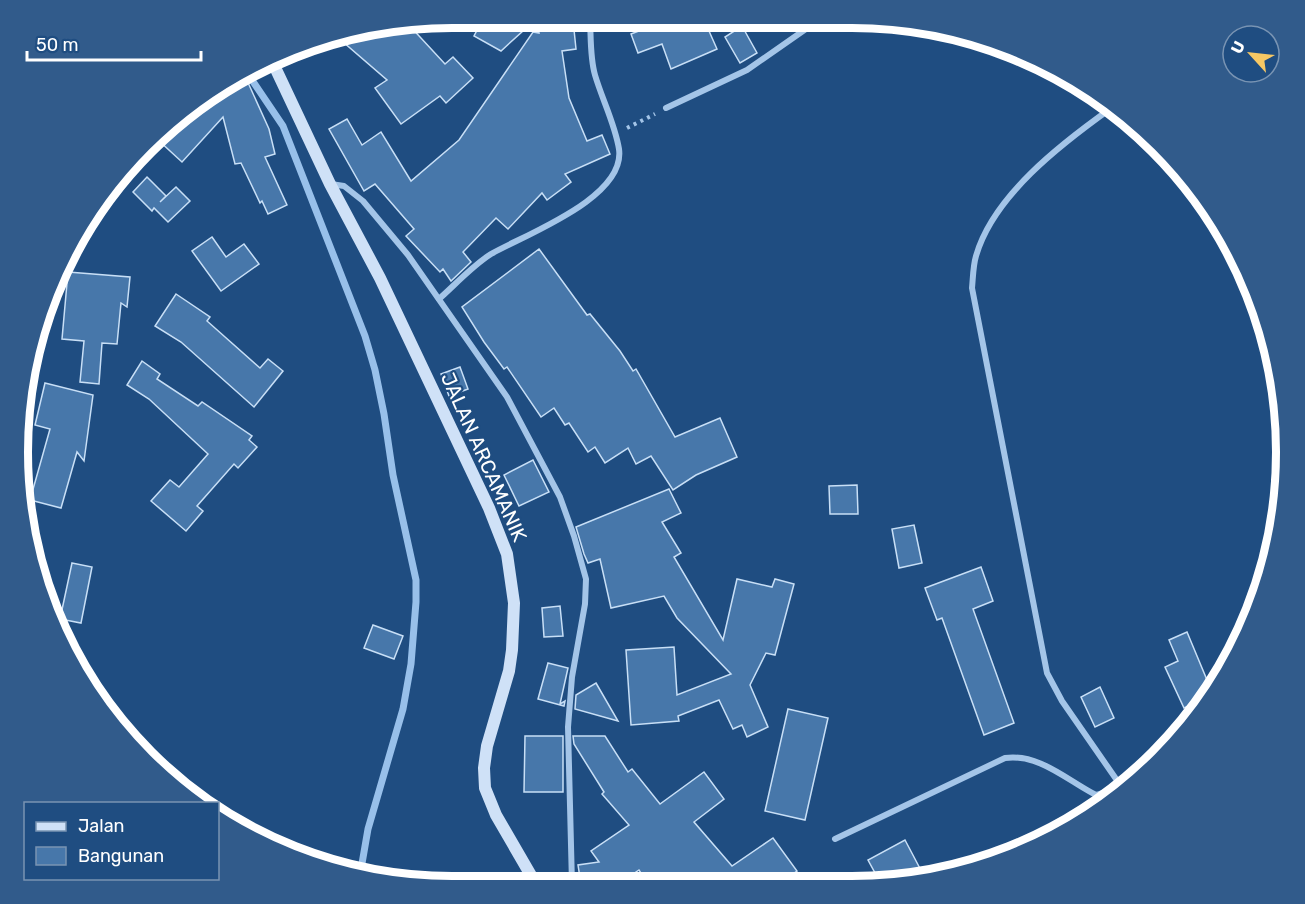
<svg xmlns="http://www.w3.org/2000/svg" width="1305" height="904" font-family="Rubik,sans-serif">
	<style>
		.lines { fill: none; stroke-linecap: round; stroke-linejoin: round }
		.stream { stroke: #98c0ea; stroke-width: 7 }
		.building { fill: #4777aa; stroke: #c8dff6; stroke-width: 1.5 }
		.path { stroke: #a4c5e8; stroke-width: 4; stroke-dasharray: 3 4.5; stroke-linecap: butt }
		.street { stroke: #a4c5e8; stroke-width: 6 }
		.secondary { stroke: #cfe1f7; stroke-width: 12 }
		.labels { text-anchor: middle; stroke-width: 4.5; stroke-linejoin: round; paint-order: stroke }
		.street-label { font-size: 20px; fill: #fff; stroke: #1f4d81 }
		.rim { fill: none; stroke: #fff; stroke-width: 8 }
	</style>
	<rect width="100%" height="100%" fill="#1f4d81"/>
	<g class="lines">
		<polyline class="stream" points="248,74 283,126 365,336 375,370 384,414 393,475 416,580 416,602 411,664 403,709 368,829 360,875"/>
	</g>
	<g class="building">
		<polygon points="483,19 490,19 524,30 501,51 474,36"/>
		<polygon points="537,19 573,20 576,49 562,51 569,98 587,141 602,135 610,154 565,174 571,182 547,200 542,193 508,229 496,218 463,252 471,262 451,281 443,269 440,272 406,236 414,229 375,184 364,191 329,129 347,119 362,145 381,132 411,181 459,140 533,32 539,33"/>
		<polygon points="662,22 705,22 717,49 671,69 662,44 638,53 631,34"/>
		<polygon points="408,24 445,64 453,57 473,78 446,103 440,96 401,124 375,88 387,80 335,35"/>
		<polygon points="742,26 757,53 740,63 725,37"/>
		<polygon points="245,76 269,129 275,154 265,157 287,205 268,214 262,201 260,203 241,163 235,164 223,117 182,162 157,139 211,91"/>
		<polygon points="147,177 166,196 160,202 176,187 190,201 168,222 154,208 152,211 133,192"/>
		<polygon points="212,237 226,257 244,244 259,264 221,291 192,251"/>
		<polygon points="539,249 587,315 590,314 620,351 633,371 636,369 675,437 720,418 737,457 696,475 673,490 651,456 636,464 628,448 605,463 595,447 588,452 569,423 565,425 554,408 541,417 507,367 504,369 484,342 462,307"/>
		<polygon points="68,272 130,277 127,307 121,303 117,344 102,343 99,384 80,382 84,341 62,339"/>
		<polygon points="176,294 210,317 207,321 260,368 268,359 283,371 254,407 181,342 155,326"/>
		<polygon points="142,361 160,374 157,379 198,406 202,402 252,436 249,440 257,447 238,468 234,464 197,506 203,511 186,531 151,501 170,480 179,487 208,454 149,399 127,385"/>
		<polygon points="460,367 468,389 449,396 441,374"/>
		<polygon points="45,383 93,395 84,461 77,452 61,508 30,500 50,429 35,425"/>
		<polygon points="533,460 549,492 519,506 504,475"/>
		<polygon points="857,485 858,514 830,514 829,486"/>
		<polygon points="669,489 681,513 662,522 681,553 674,557 723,640 737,579 772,587 775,579 794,584 775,655 766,653 750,685 768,727 747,737 742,725 733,729 719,700 678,716 679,721 631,725 626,650 674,647 677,695 731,674 677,618 664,596 611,608 600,559 588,563 584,554 576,527"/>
		<polygon points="914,525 922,563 899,568 892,529"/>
		<polygon points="72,563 92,567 81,623 60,619"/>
		<polygon points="981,567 993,601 973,609 1014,723 984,735 942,618 937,620 925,588"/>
		<polygon points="560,606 563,636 544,637 542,608"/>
		<polygon points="373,625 403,636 394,659 364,648"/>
		<polygon points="1187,632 1212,692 1209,697 1184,708 1165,667 1178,661 1169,640"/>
		<polygon points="548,663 568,668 560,704 565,701 564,706 538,699"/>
		<polygon points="596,683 618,721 575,709 576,695"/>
		<polygon points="1100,687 1114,718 1095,727 1081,697"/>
		<polygon points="788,709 828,718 805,820 765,811"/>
		<polygon points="525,736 563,736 563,792 524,792"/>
		<polygon points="573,736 605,736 628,772 632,769 660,804 704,772 724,799 694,822 732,866 773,838 797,871 780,883 648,884 639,870 618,884 581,884 578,865 599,862 591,851 629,825 602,794 604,792 574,744"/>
		<polygon points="905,840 925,878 910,882 880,882 868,860"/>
	</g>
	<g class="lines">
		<polyline class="path" points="627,128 655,114"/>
		<g class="street">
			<polyline points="666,108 747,70 813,24"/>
			<path d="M1110,109C1061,144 993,196 976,256C973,266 973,278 972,288L1047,673L1062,701L1123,789"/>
			<polyline points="331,184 344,186 363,201 408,255 507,397 560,497 574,536 586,579 585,604 572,677 568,727 572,884"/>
			<path d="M439,299C455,285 472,266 491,254C524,235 626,198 619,149C615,124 602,99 595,75C590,58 591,38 590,20"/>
			<path d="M835,839L1005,758C1039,753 1068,781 1096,795L1121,787"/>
		</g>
		<polyline class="secondary" points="273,63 330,184 380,278 489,508 507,554 514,603 512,650 509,671 487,746 484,768 485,788 496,815 536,884"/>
	</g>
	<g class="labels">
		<g class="street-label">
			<text transform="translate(484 457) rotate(66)" y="7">JALAN ARCAMANIK</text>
		</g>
	</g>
	<path d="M0 0H1305V904H0ZM452 28H852A424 424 0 0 1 1276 452V452A424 424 0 0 1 852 876H452A424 424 0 0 1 28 452V452A424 424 0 0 1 452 28Z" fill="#315b8b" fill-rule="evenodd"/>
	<path class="rim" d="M452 28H852A424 424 0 0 1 1276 452V452A424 424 0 0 1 852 876H452A424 424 0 0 1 28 452V452A424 424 0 0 1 452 28Z"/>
	<rect x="24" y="802" width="195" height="78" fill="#1f4d81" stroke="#7994b3" stroke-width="1.5"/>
	<rect x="36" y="822" width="30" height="9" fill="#cfe1f7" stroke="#7994b3" stroke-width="1.5"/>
	<text x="78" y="832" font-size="18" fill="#ffffff">Jalan</text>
	<rect x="36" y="847" width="30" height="18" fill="#4777aa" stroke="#7994b3" stroke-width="1.5"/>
	<text x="78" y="862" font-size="18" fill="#ffffff">Bangunan</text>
	<g transform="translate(1251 54) rotate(297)"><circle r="28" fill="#1f4d81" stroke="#7994b3" stroke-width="1.5"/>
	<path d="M0-4.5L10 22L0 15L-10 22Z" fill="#f7c864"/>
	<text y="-9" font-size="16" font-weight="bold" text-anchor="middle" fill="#ffffff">U</text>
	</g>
	<path d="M27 51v9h174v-9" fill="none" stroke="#ffffff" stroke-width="3"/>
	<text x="36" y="51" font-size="18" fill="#ffffff" stroke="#1f4d81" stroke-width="4.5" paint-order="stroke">50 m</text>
</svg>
